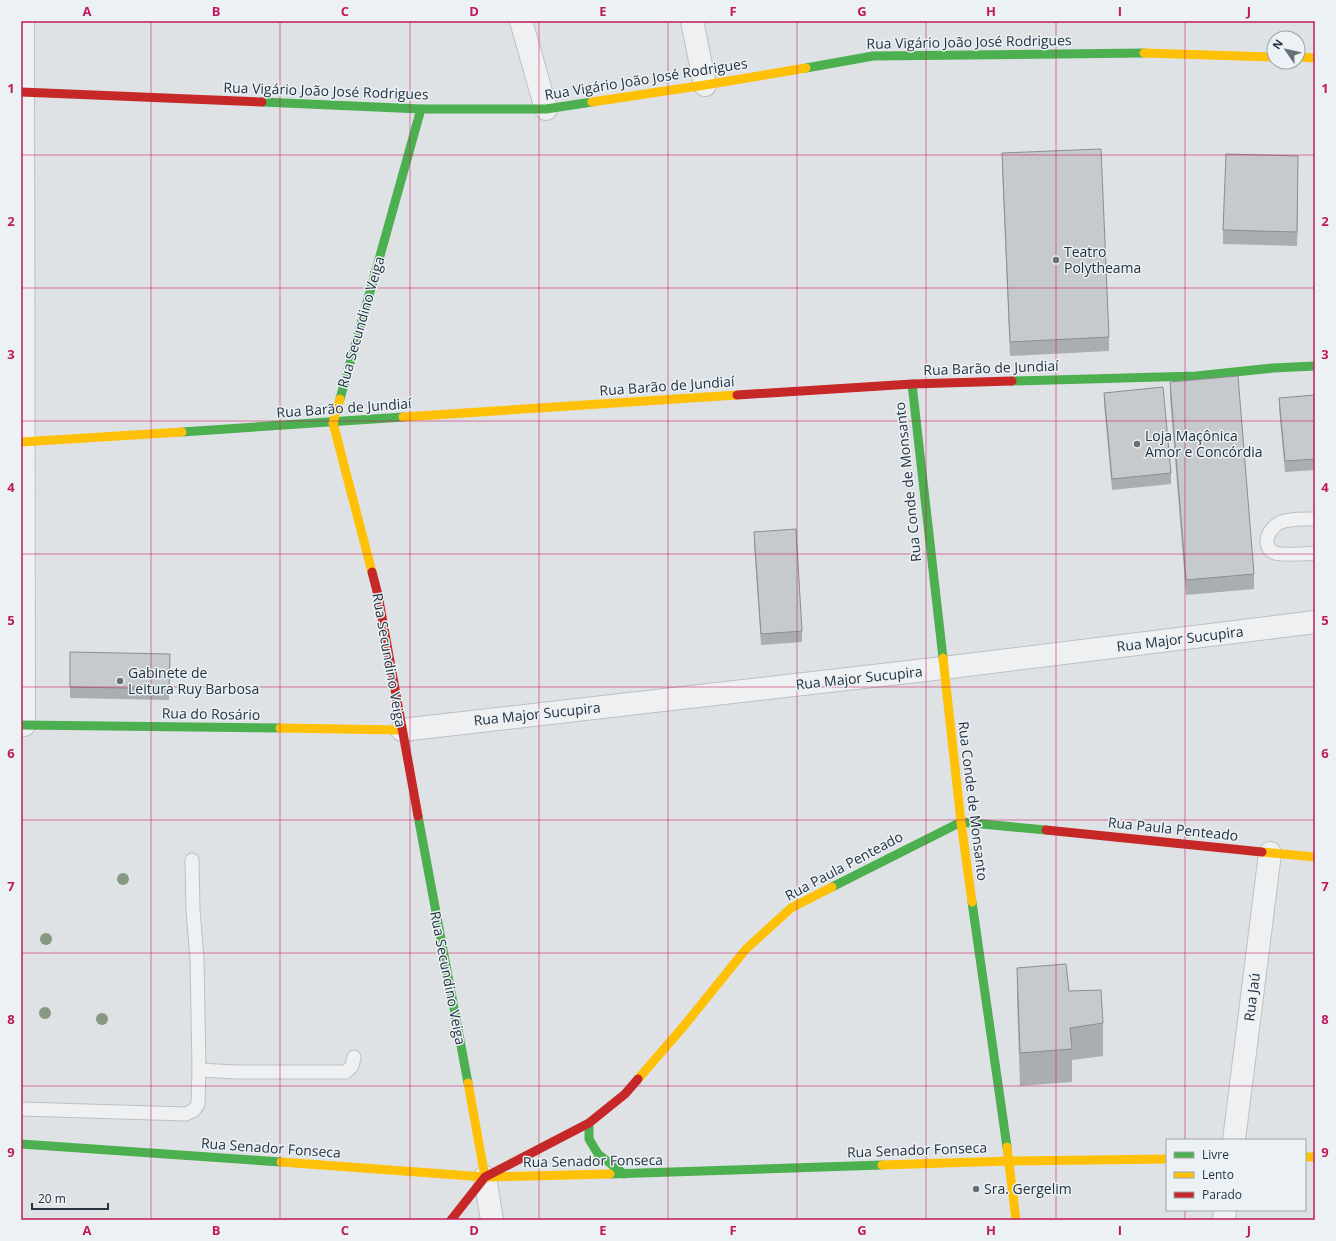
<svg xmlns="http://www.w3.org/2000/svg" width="1336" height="1241" font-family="'Open Sans',sans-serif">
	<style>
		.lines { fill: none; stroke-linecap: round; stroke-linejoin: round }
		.lane-casing { stroke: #bdc0c3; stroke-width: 15 }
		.street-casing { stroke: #bdc0c3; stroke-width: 24 }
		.lane { stroke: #eef0f2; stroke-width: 13 }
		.street { stroke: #eef0f2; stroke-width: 22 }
		.fast { stroke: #4caf50; stroke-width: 9 }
		.slow { stroke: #ffc107; stroke-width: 9 }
		.jam { stroke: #c62828; stroke-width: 9 }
		.tree { fill: #879882 }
		.wall { fill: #abaeb0 }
		.shaded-wall { fill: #8b8d90 }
		.building { fill: #c7cacd; stroke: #8b8d90 }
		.grid { fill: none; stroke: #c2185b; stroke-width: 1; stroke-opacity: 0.55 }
		.poi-dot { fill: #667079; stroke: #ebf1f5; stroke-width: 1.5 }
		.labels { text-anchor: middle; stroke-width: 3; stroke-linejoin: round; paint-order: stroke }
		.street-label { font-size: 14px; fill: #25323f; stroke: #ebf1f5 }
		.poi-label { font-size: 14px; fill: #25323f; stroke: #ebf1f5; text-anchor: start }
		.neatline { fill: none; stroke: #c2185b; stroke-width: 1.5 }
		.grid-label { font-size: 13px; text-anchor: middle; font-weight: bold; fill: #c2185b }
	</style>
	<rect width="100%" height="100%" fill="#dfe2e5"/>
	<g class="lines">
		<defs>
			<g id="lane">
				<path d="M1315,519C1305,519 1291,518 1281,522C1270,526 1259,546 1275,553C1280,555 1308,554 1315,553"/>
				<polyline points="199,1070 236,1072 346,1072 352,1066 354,1057"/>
				<polyline points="21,1109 186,1114 194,1110 198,1104 199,1070 197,959 193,910 192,860"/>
			</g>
			<g id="street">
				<polyline points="23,21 24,725"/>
				<polyline points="521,21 546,109"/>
				<polyline points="692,21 705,85"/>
				<polyline points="402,730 943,668 1315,622"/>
				<polyline points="1234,1140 1270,853"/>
				<polyline points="485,1177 492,1220"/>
				<polyline points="1224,1220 1225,1210"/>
			</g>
		</defs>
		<use href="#lane" class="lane-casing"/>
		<use href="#street" class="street-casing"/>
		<use href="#lane" class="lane"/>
		<use href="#street" class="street"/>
		<g class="fast">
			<polyline points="806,68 873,56 1144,53"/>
			<polyline points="262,102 421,109 546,109 592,102"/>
			<polyline points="1012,381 1196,376 1273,368 1315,366"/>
			<polyline points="912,384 943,658"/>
			<polyline points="340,399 421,109"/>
			<polyline points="182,432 403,417"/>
			<polyline points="21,725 280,728"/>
			<polyline points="418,816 468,1083"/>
			<polyline points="832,887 961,822 1046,830"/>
			<polyline points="972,902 1007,1147"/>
			<polyline points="589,1123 589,1139 598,1154 624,1174"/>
			<polyline points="21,1144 281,1162"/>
			<polyline points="610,1174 882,1165"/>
		</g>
		<g class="slow">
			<polyline points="1144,53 1274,57"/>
			<polyline points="1298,57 1315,58"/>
			<polyline points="592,102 705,85 806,68"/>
			<polyline points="340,399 333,423 372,572"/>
			<polyline points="403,417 737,395"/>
			<polyline points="21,442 182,432"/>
			<polyline points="943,658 961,822 972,902"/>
			<polyline points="280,728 402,730"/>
			<polyline points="1262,852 1315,857"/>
			<polyline points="638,1079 683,1027 746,949 791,908 832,887"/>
			<polyline points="468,1083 485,1177"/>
			<polyline points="1007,1147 1016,1220"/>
			<polyline points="1305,1157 1315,1157"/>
			<polyline points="281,1162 485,1177 610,1174"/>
			<polyline points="882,1165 1009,1161 1167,1159"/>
		</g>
		<g class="jam">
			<polyline points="21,92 262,102"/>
			<polyline points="737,395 912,384 1012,381"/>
			<polyline points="372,572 378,595 418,816"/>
			<polyline points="1046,830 1262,852"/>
			<polyline points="451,1220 485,1177 589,1123 625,1094 638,1079"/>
		</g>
	</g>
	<g class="tree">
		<circle cx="123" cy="879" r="6"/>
		<circle cx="46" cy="939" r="6"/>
		<circle cx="45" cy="1013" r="6"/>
		<circle cx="102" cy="1019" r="6"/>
	</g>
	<g class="wall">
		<polygon points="1002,153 1109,337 1109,351 1010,356 1002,168"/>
		<polygon points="1298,170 1297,246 1223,244 1223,230"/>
		<polygon points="1170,382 1254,574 1254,589 1186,595 1170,397"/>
		<polygon points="1104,393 1171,473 1171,484 1112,490 1104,404"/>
		<polygon points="1315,395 1315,470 1285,472 1279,409 1279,398"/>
		<polygon points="754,532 802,631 802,642 761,645 754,543"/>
		<polygon points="70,652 170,665 169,700 70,698"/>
		<polygon points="1017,968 1069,991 1103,1023 1103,1056 1072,1060 1072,1082 1020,1086 1017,1001"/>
	</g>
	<polygon class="shaded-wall" points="1298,156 1298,170 1297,246 1297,232"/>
	<g class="building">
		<polygon points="1101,149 1109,337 1010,342 1002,153"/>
		<polygon points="1226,154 1298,156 1297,232 1223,230"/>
		<polygon points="1238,376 1254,574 1186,580 1170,382"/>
		<polygon points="1163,387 1171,473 1112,479 1104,393"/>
		<polygon points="1315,395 1315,459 1285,461 1279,398"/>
		<polygon points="796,529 802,631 761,634 754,532"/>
		<polygon points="70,652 170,654 169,689 70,687"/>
		<polygon points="1066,964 1069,991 1101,990 1103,1023 1070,1028 1072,1049 1020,1053 1017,968"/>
	</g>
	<path class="grid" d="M151,21V1220M280,21V1220M410,21V1220M539,21V1220M668,21V1220M797,21V1220M926,21V1220M1056,21V1220M1185,21V1140M21,155H1315M21,288H1315M21,421H1315M21,554H1315M21,687H1315M21,820H1315M21,953H1315M21,1086H1315M1185,1210V1220"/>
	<g class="poi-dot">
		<circle cx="1056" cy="260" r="4"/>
		<circle cx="1137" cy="444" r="4"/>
		<circle cx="120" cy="681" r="4"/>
		<circle cx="976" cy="1189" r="4"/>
	</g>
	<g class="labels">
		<g class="street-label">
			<text transform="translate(969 42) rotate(-1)" y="5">Rua Vigário João José Rodrigues</text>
			<text transform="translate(646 79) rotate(-9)" y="5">Rua Vigário João José Rodrigues</text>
			<text transform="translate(326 91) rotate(2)" y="5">Rua Vigário João José Rodrigues</text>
			<text transform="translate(361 322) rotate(-74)" y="5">Rua Secundino Veiga</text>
			<text transform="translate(991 368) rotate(-2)" y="5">Rua Barão de Jundiaí</text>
			<text transform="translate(667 386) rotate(-4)" y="5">Rua Barão de Jundiaí</text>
			<text transform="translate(344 408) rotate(-4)" y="5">Rua Barão de Jundiaí</text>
			<text transform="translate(908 482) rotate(-96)" y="5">Rua Conde de Monsanto</text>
			<text transform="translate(1180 639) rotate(-7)" y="5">Rua Major Sucupira</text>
			<text transform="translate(389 660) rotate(80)" y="5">Rua Secundino Veiga</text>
			<text transform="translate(859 678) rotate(-6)" y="5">Rua Major Sucupira</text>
			<text transform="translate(211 714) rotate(1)" y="5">Rua do Rosário</text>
			<text transform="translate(537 714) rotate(-6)" y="5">Rua Major Sucupira</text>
			<text transform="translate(973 801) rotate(83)" y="5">Rua Conde de Monsanto</text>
			<text transform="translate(1173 829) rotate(6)" y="5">Rua Paula Penteado</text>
			<text transform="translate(844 866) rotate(-28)" y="5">Rua Paula Penteado</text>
			<text transform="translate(448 978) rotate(79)" y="5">Rua Secundino Veiga</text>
			<text transform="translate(1252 997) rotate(-83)" y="5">Rua Jaú</text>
			<text transform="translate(271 1148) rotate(4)" y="5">Rua Senador Fonseca</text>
			<text transform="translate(917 1150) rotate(-2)" y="5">Rua Senador Fonseca</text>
			<text transform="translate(593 1161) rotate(-1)" y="5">Rua Senador Fonseca</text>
		</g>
		<g class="poi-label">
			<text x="1064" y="257">Teatro<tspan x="1064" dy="16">Polytheama</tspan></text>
			<text x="1145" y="441">Loja Maçônica<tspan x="1145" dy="16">Amor e Concórdia</tspan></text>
			<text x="128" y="678">Gabinete de<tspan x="128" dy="16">Leitura Ruy Barbosa</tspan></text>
			<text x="984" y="1194">Sra. Gergelim</text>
		</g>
	</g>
	<rect width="1336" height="1241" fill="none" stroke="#ebf1f5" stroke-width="44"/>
	<rect x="1166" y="1139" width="140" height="72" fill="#ebf1f5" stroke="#9ca5ac"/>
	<rect x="1174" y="1152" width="20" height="6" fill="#4caf50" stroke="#9ca5ac"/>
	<text x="1202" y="1159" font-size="12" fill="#25323f">Livre</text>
	<rect x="1174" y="1172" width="20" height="6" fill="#ffc107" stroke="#9ca5ac"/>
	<text x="1202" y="1179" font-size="12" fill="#25323f">Lento</text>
	<rect x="1174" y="1192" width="20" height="6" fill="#c62828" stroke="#9ca5ac"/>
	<text x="1202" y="1199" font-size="12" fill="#25323f">Parado</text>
	<g transform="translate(1286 50) rotate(304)"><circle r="19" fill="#ebf1f5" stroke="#9ca5ac"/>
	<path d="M0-3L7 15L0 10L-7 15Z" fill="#667079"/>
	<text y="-6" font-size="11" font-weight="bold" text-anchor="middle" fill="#25323f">N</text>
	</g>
	<path d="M32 1203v6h76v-6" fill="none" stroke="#25323f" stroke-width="2"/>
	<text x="38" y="1203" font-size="12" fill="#25323f" stroke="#ebf1f5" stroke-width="3" paint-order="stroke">20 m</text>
	<rect x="22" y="22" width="1292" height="1197" class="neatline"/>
	<g class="grid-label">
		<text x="87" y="16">A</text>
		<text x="216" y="16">B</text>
		<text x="345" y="16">C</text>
		<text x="474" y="16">D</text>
		<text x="603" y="16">E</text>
		<text x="733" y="16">F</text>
		<text x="862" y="16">G</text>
		<text x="991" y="16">H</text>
		<text x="1120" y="16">I</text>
		<text x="1249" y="16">J</text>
		<text x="11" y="93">1</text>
		<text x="1325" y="93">1</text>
		<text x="11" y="226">2</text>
		<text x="1325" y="226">2</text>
		<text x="11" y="359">3</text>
		<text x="1325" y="359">3</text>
		<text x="11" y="492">4</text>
		<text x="1325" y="492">4</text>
		<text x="11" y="625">5</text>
		<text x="1325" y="625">5</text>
		<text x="11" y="758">6</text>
		<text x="1325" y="758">6</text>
		<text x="11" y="891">7</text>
		<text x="1325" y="891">7</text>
		<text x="11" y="1024">8</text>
		<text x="1325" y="1024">8</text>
		<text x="11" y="1157">9</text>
		<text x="1325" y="1157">9</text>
		<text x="87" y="1235">A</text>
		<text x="216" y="1235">B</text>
		<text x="345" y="1235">C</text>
		<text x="474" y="1235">D</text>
		<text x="603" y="1235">E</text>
		<text x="733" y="1235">F</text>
		<text x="862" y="1235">G</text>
		<text x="991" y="1235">H</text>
		<text x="1120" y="1235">I</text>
		<text x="1249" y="1235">J</text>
	</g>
</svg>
